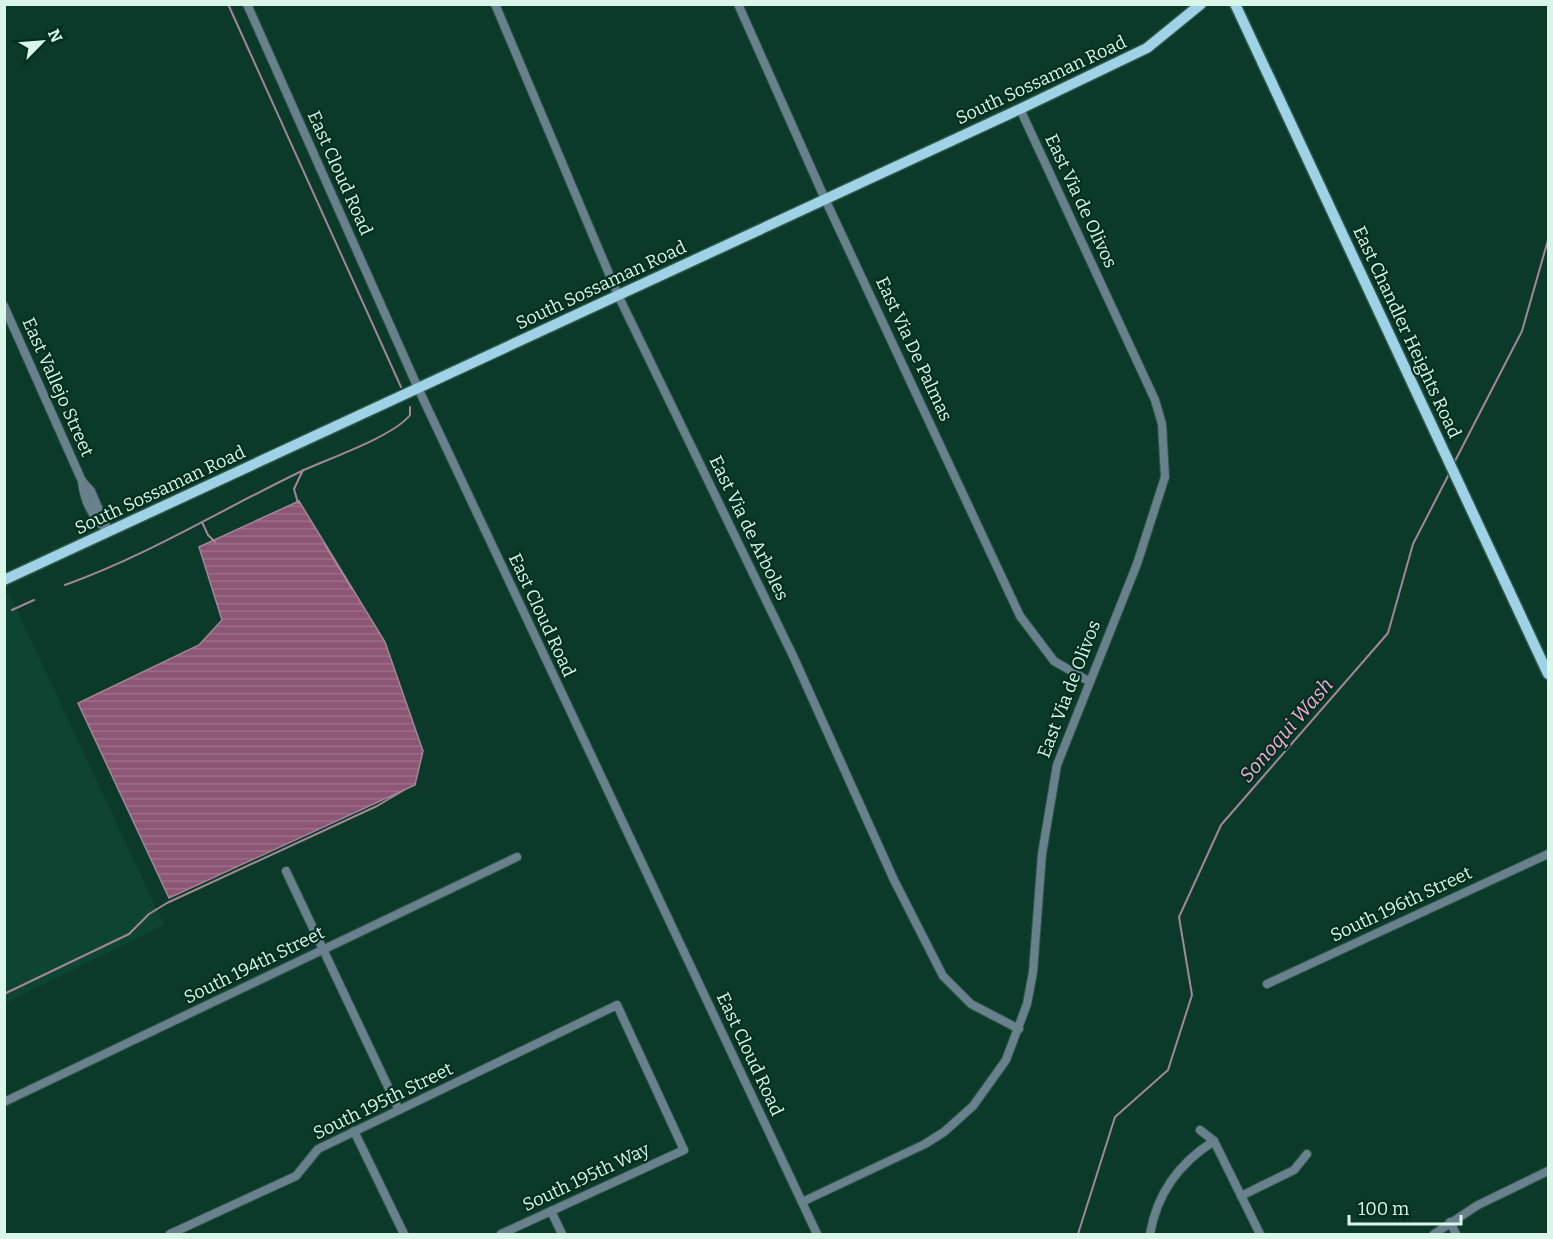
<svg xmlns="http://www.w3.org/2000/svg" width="1553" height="1239" font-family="Bitter,serif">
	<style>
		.built { fill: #0e4532 }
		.water { fill: url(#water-rules); stroke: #a38697; stroke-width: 1.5 }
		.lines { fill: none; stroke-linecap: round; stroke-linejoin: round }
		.stream { stroke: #a38697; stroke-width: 2 }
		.minor-casing { stroke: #2d5848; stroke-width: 10 }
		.major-casing { stroke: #2d5848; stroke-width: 13 }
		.minor { stroke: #69818c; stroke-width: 8 }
		.major { stroke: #9fd2e7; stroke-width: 10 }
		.labels { text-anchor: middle; stroke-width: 4.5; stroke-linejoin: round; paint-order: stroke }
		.street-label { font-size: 18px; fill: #d9f6e8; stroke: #002f20 }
		.water-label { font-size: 20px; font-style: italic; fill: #fba8d6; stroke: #002f20 }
	</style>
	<defs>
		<pattern id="water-rules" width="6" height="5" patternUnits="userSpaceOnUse" patternTransform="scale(1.5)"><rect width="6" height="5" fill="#8c5674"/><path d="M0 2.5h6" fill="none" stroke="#9c6f88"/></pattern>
	</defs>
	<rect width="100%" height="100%" fill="#0c3a2a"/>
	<polygon class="built" points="9,593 164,925 5,1003 4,595"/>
	<polygon class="water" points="299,501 385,642 423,751 415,785 169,898 78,703 199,645 222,620 199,547"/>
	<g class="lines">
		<g class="stream">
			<polyline points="228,4 401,387"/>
			<polyline points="1454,463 1522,331 1548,240"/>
			<polyline points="298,503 294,489 303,470"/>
			<polyline points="202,522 208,535 215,542"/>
			<polyline points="324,543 352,589"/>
			<path d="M65,585C149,555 224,508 304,470C330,458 394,436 410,415V407"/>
			<polyline points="12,610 34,600"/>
			<polyline points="4,994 129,934 149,914 167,903 377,806 404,790"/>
			<polyline points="1078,1234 1115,1117 1168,1070 1192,995 1179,917 1221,825 1388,633 1413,544 1449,474"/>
		</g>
		<defs>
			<g id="minor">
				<polyline points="247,4 418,388 817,1234"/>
				<polyline points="495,4 618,295 794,658 894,880 943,976 971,1004 1019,1029"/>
				<polyline points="738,4 825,199 1020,616 1054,661 1090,682"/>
				<polyline points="4,306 82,481 91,491 108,531"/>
				<path d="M82,481C84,501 91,516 106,529"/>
				<polyline points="286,871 399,1110"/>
				<polyline points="1267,984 1548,854"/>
				<polyline points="4,1102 517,857"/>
				<polyline points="1200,1130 1214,1141 1260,1234"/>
				<polyline points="354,1131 404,1234"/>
				<polyline points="1241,1196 1294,1170 1307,1154"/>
				<polyline points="802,1202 925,1144 944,1132 973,1106 1006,1060 1027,1004 1033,972 1042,854 1057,765 1137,564 1165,477 1162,424 1155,400 1020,109"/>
				<polyline points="551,1211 562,1234"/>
				<polyline points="1450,1222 1456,1234"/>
				<polyline points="170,1234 296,1176 318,1149 617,1005 684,1150 501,1234"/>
				<path d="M1150,1234C1157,1193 1179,1163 1214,1141"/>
				<polyline points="1434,1234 1478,1205 1548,1171"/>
			</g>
			<g id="major">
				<polyline points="1235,4 1548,674"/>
				<polyline points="4,580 1020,109 1147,48 1201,4"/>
			</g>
		</defs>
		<use href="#minor" class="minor-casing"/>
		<use href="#major" class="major-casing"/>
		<use href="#minor" class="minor"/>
		<use href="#major" class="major"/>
	</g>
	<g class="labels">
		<g class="street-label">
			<text transform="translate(1041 80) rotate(-25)" y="6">South Sossaman Road</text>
			<text transform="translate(340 173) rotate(66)" y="6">East Cloud Road</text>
			<text transform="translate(1081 201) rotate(65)" y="6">East Via de Olivos</text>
			<text transform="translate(601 285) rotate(-25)" y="6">South Sossaman Road</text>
			<text transform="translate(1407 332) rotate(65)" y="6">East Chandler Heights Road</text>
			<text transform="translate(914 349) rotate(65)" y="6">East Via De Palmas</text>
			<text transform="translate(58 387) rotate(66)" y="6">East Vallejo Street</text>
			<text transform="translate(160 490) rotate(-25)" y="6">South Sossaman Road</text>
			<text transform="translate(749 528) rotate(64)" y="6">East Via de Arboles</text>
			<text transform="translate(542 615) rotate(65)" y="6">East Cloud Road</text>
			<text transform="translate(1069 689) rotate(-69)" y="6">East Via de Olivos</text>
			<text transform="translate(1401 904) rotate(-25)" y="6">South 196th Street</text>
			<text transform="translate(254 965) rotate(-26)" y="6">South 194th Street</text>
			<text transform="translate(750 1054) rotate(65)" y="6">East Cloud Road</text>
			<text transform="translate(383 1101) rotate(-26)" y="6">South 195th Street</text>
			<text transform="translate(586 1177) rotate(-25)" y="6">South 195th Way</text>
		</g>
		<g class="water-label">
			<text transform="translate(1286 730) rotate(-49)" y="7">Sonoqui Wash</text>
		</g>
	</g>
	<rect width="1553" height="1239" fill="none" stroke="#d9f6e8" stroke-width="12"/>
	<g transform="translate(42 42) rotate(65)" stroke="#002f20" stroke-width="4.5" paint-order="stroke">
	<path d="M0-4.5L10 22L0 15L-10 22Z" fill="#d9f6e8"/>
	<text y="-9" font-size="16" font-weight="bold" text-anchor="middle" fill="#d9f6e8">N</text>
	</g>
	<path d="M1349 1215v9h112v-9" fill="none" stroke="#d9f6e8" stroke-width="3"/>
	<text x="1358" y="1215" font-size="18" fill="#d9f6e8" stroke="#002f20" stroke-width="4.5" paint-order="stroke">100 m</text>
</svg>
